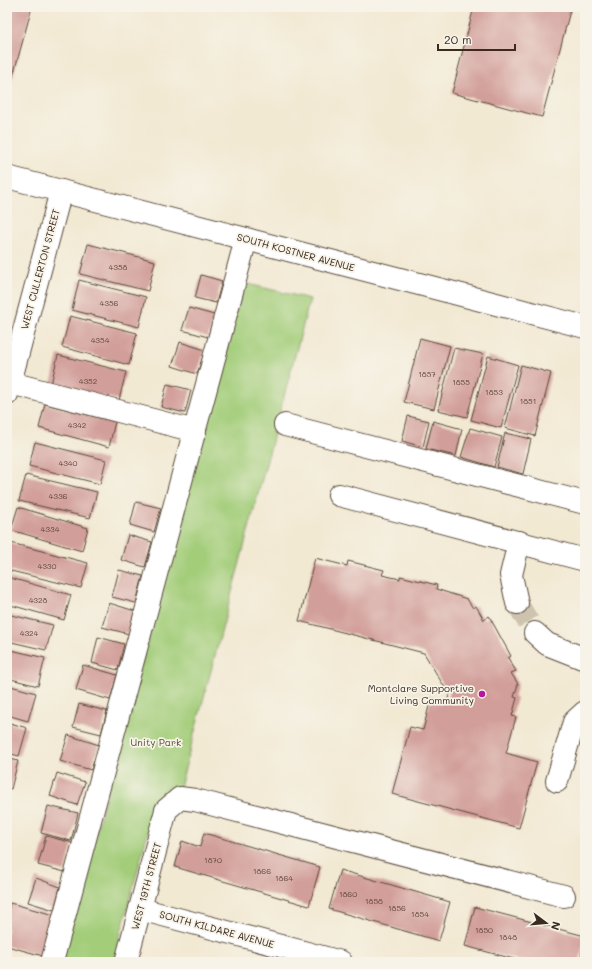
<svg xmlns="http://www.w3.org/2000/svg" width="592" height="969" font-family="Mali,sans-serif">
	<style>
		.green { fill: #a3cd79; stroke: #6f7c4c }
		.building { fill: #d29e9a }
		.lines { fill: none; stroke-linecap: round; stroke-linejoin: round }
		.minor-tunnel { stroke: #cdc3af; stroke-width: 22; stroke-dasharray: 22 11; stroke-linecap: butt }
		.minor-casing { stroke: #564739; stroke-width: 24 }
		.minor { stroke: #fff; stroke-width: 22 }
		.poi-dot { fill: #b5179e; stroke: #f7f3e8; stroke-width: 1.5 }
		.labels { text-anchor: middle; stroke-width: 3.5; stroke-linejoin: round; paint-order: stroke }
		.number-label { font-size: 8px; fill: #61473d }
		.street-label { font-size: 10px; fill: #3b2a1e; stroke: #f7f3e8 }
		.poi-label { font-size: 10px; fill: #3b2a1e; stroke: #f7f3e8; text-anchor: end }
		.park-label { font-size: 10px; fill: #555335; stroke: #f7f3e8 }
	</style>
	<rect width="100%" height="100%" fill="#f7f3e8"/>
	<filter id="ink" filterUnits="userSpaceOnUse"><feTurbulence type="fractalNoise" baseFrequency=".025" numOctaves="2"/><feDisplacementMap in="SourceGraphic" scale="8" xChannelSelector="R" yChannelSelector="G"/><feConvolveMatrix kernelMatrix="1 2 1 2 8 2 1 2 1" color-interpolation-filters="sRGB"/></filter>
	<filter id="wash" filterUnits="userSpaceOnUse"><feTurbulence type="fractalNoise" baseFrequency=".012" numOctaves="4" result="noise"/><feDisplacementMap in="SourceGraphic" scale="16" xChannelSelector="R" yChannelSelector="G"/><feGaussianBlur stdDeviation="0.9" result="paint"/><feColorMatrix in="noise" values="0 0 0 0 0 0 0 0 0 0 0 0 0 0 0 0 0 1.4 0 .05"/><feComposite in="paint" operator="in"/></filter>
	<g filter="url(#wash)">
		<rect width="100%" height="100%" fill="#f2e9d3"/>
		<polygon class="green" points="244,283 310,299 176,802 157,798 113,962 61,962"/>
		<g id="blocks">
			<g class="building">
				<polygon points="7,7 32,7 7,98"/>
				<polygon points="474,7 571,7 542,117 452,93"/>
				<polygon points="88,244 155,261 148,291 80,274"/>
				<polygon points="201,275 222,281 216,303 195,298"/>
				<polygon points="79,280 146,297 139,327 72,310"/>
				<polygon points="189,308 214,315 208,337 182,330"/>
				<polygon points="70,316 137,333 129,365 62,347"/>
				<polygon points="420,338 450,346 434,409 404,402"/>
				<polygon points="180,342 205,350 197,374 172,366"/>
				<polygon points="454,348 483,354 467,417 438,410"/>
				<polygon points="58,355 126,372 119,400 51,384"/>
				<polygon points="488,356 518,365 501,428 471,420"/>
				<polygon points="521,365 551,373 535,436 505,428"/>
				<polygon points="167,384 191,390 185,413 161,407"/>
				<polygon points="45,404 115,422 109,447 39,428"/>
				<polygon points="408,416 429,421 423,447 402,441"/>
				<polygon points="433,421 462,429 456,456 426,449"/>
				<polygon points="470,428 502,437 494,467 461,457"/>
				<polygon points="505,433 531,439 523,474 497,467"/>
				<polygon points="35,442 106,460 100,484 29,466"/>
				<polygon points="26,475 97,492 90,518 19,501"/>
				<polygon points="136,502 161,508 154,532 130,525"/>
				<polygon points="18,507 88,528 82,551 11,530"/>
				<polygon points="128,535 152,542 145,567 121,560"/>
				<polygon points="7,542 88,563 81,588 7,570"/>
				<polygon points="315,558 347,566 348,561 384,570 382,575 400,579 400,576 437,585 436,589 467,599 473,608 476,606 484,620 489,616 511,656 508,658 516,671 511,673 518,684 514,697 517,698 512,716 516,717 506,753 537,762 519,828 392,794 410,727 423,730 431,698 447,702 450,692 445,688 424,653 299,621"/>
				<polygon points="119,570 143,576 136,603 112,597"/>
				<polygon points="7,577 71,595 64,620 7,604"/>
				<polygon points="109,603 135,611 129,634 102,627"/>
				<polygon points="7,614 53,625 46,650 7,641"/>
				<polygon points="98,637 124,644 118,670 92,663"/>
				<polygon points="7,649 45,658 38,686 7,678"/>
				<polygon points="83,665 117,675 110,700 76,690"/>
				<polygon points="7,685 36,693 28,721 7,715"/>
				<polygon points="79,704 107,711 101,734 73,727"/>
				<polygon points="7,722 27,728 19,756 7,753"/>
				<polygon points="68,735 99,745 91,770 60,761"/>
				<polygon points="7,758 18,761 11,789 7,788"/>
				<polygon points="57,773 85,782 77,805 50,796"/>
				<polygon points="48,806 78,813 71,841 41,833"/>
				<polygon points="204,833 320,867 309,906 175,867 182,841 200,847"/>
				<polygon points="46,836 73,843 65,872 38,865"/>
				<polygon points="340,870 450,902 439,941 329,909"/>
				<polygon points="36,878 60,887 54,910 28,902"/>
				<polygon points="10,903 54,915 43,956 7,946 7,915"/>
				<polygon points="475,907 585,936 580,962 525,962 465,946"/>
			</g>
		</g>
	</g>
	<g filter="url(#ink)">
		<use href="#blocks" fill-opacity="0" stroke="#564739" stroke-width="1"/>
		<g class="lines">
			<polyline class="minor-tunnel" points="517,603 535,633"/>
			<defs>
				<g id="minor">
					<polyline points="7,177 585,327"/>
					<polyline points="7,382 195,431"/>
					<polyline points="7,394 61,191"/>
					<polyline points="285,425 585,503"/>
					<polyline points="339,495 585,560"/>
					<polyline points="517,603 511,575 519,542"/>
					<polyline points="535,633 547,644 585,659"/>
					<polyline points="557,781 574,722 585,712"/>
					<polyline points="140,909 341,962"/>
					<polyline points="52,962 246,239"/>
					<polyline points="126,962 166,810 180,798 195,800 564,896"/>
				</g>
			</defs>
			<use href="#minor" class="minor-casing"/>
			<use href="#minor" class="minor"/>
		</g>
	</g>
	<circle class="poi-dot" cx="482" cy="694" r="4"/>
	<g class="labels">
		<g class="number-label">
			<text x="118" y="270">4358</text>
			<text x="109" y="306">4356</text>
			<text x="100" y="343">4354</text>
			<text x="427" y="377">1857</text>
			<text x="88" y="384">4352</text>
			<text x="461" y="385">1855</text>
			<text x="494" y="395">1853</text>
			<text x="528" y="404">1851</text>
			<text x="77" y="428">4342</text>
			<text x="68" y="466">4340</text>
			<text x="58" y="499">4336</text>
			<text x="50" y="532">4334</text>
			<text x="47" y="569">4330</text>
			<text x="38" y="603">4328</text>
			<text x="29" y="636">4324</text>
			<text x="213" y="863">1870</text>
			<text x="262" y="874">1866</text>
			<text x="284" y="881">1864</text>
			<text x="348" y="897">1860</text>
			<text x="374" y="904">1858</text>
			<text x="397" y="911">1856</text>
			<text x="420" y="917">1854</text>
			<text x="484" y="933">1850</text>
			<text x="508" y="940">1848</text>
		</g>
		<g class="street-label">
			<text transform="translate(296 252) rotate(15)" y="4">SOUTH KOSTNER AVENUE</text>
			<text transform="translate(40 269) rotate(-75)" y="4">WEST CULLERTON STREET</text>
			<text transform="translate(146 886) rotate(-75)" y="4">WEST 19TH STREET</text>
			<text transform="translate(217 929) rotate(15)" y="4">SOUTH KILDARE AVENUE</text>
		</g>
		<g class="poi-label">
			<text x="474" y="692">Montclare Supportive<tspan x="474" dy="12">Living Community</tspan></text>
		</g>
		<g class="park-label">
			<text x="156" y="746">Unity Park</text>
		</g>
	</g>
	<rect width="592" height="969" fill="none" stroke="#f7f3e8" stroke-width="24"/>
	<g transform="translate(546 923) rotate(106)" stroke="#f7f3e8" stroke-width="3" paint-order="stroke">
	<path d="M0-3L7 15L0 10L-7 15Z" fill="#3b2a1e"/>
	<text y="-6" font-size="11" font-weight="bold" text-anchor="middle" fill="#3b2a1e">N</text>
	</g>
	<path d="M438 44v6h77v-6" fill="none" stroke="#3b2a1e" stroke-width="2"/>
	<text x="444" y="44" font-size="12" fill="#3b2a1e" stroke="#f7f3e8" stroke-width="3" paint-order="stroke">20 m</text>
</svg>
